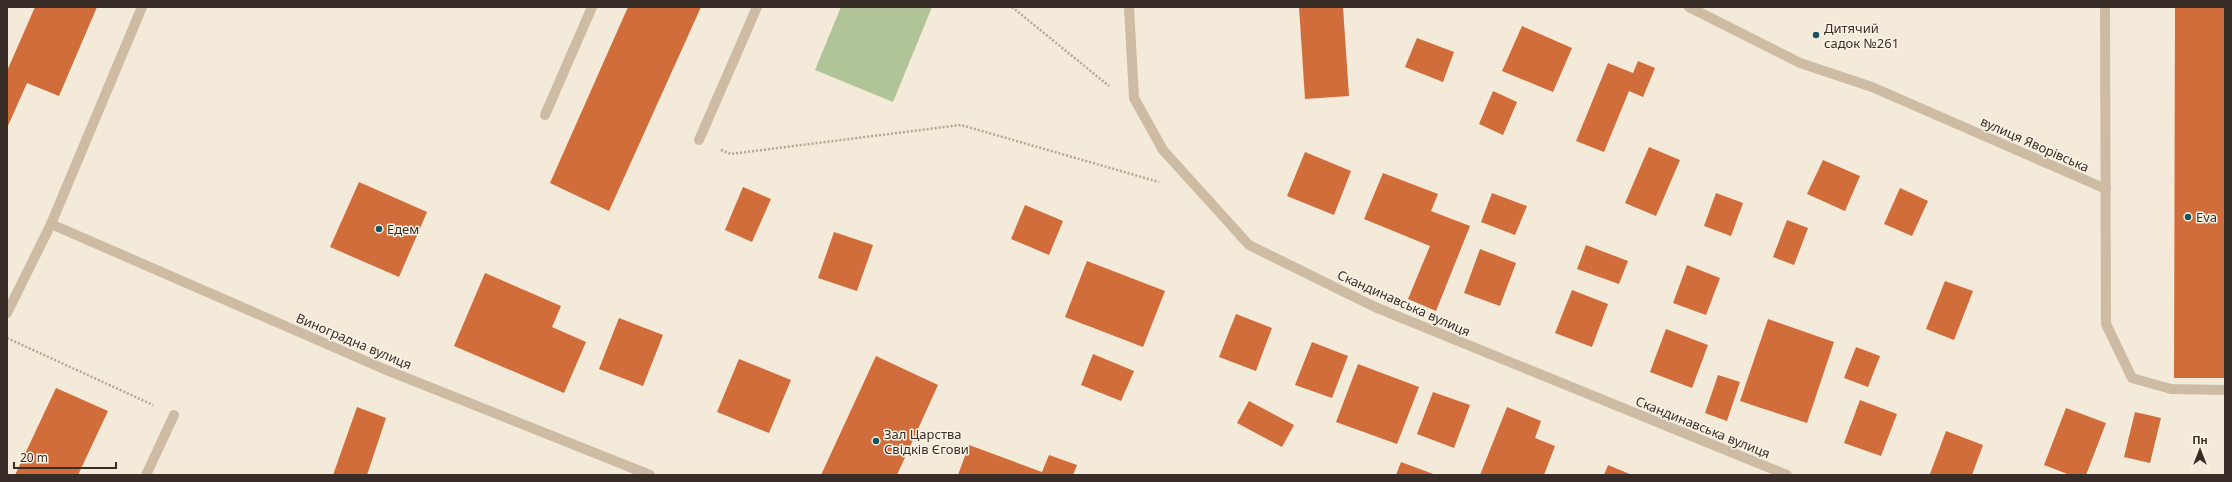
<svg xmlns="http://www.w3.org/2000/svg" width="2232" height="482" font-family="'Noto Sans',sans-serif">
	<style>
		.green { fill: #b1c498 }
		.building { fill: #d16d3a }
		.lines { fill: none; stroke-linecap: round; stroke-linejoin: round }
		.path { stroke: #b9a58e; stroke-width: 2.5; stroke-dasharray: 2 2; stroke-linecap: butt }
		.minor { stroke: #cdbba4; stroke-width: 10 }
		.poi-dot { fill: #18525d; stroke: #fbf3e6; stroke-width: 1.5 }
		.labels { text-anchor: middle; stroke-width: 3; stroke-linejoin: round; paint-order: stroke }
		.poi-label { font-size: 13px; fill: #382e27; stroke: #fbf3e6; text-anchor: start }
		.street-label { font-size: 13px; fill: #382e27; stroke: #fbf3e6 }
	</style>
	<rect width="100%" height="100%" fill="#f4eada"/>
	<polygon class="green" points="841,7 932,7 893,102 815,70"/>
	<g class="building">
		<polygon points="35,7 97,7 59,96 27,83 7,128 7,71"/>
		<polygon points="628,7 701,7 609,211 550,183"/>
		<polygon points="1299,7 1343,7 1349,96 1305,99"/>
		<polygon points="2175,7 2225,7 2225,378 2174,378"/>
		<polygon points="1522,26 1572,48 1553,92 1502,71"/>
		<polygon points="1417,38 1454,52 1443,82 1405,67"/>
		<polygon points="1638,61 1655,68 1643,97 1629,91 1604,152 1576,141 1608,63 1633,73"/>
		<polygon points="1493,91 1517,102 1503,135 1479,124"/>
		<polygon points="1649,147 1680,160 1656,216 1625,203"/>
		<polygon points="1305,152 1351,171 1334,215 1287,196"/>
		<polygon points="1823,160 1860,176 1845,211 1807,194"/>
		<polygon points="1383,173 1438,194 1431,211 1470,226 1436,311 1408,299 1430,246 1364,219"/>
		<polygon points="359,182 427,212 399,277 330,247"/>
		<polygon points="743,187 771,199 752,242 725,230"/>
		<polygon points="1900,188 1928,201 1912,236 1884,224"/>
		<polygon points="1492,193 1527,206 1515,235 1481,222"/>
		<polygon points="1716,193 1743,203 1731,236 1704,226"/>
		<polygon points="1025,205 1063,221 1049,255 1011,239"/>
		<polygon points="1787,220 1808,228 1794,265 1773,257"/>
		<polygon points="834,232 873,245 857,291 818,278"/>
		<polygon points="1586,245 1628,261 1619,284 1577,269"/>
		<polygon points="1480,249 1516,263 1500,306 1464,293"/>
		<polygon points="1087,261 1165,291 1143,347 1065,317"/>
		<polygon points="1687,265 1720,278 1706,315 1673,303"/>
		<polygon points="485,273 561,306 552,327 586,342 564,393 454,346"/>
		<polygon points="1945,281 1973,291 1954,340 1926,329"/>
		<polygon points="1572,290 1608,304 1592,347 1555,333"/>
		<polygon points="1236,314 1272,328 1256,371 1219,357"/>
		<polygon points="619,318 663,335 643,386 599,369"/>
		<polygon points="1768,319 1834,342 1807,423 1740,401"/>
		<polygon points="1666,329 1708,345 1692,388 1650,372"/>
		<polygon points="1312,342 1348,356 1332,398 1295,385"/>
		<polygon points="1856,347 1880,356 1868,387 1844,378"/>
		<polygon points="1093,354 1134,371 1121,401 1081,385"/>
		<polygon points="876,356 938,385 897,475 821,475"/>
		<polygon points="739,359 791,380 769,433 717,412"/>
		<polygon points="1358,364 1419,387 1397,444 1336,422"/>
		<polygon points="1718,375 1740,382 1727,421 1705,413"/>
		<polygon points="56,388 108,411 78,475 15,475"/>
		<polygon points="1433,392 1470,405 1454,448 1417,434"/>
		<polygon points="1860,400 1897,414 1881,456 1844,443"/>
		<polygon points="1249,401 1294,425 1282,447 1237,423"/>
		<polygon points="357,407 386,418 367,475 333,475"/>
		<polygon points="1507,407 1541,421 1535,438 1555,446 1544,475 1480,475"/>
		<polygon points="2066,408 2106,423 2086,475 2070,475 2044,465"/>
		<polygon points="2135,412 2161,418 2150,463 2124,457"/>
		<polygon points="1946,431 1983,445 1972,475 1930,474"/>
		<polygon points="969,445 1042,472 1049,455 1077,465 1073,475 958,475"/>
		<polygon points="1401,462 1436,475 1396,475"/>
		<polygon points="1608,465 1632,475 1604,475"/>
	</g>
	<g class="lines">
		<g class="path">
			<polyline points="1012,7 1109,86"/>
			<polyline points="721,150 731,154 961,125 1159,182"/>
			<polyline points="7,338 153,405"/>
		</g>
		<g class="minor">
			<polyline points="1129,7 1134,98 1163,150 1249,245 1375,307 1787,475"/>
			<polyline points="1689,7 1800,63 1872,87 2106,189"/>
			<polyline points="2105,7 2106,324 2132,378 2171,389 2225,390"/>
			<polyline points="545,115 592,7"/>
			<polyline points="699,140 757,7"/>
			<polyline points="51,224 384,369 650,475"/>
			<polyline points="7,313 51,224 142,7"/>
			<polyline points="146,475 174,415"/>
		</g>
	</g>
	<g class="poi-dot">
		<circle cx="1816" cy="35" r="4"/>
		<circle cx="2188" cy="217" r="4"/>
		<circle cx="379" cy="229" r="4"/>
		<circle cx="876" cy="441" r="4"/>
	</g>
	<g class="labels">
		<g class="poi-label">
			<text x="1824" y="33">Дитячий<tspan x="1824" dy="15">садок №261</tspan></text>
			<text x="2196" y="222">Eva</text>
			<text x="387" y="234">Едем</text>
			<text x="884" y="439">Зал Царства<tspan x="884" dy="15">Свідків Єгови</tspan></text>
		</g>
		<g class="street-label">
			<text transform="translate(2035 144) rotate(24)" y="5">вулиця Яворівська</text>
			<text transform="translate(1404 303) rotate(24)" y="5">Скандинавська вулиця</text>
			<text transform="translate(354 341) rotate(23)" y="5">Виноградна вулиця</text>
			<text transform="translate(1703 427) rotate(22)" y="5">Скандинавська вулиця</text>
		</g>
	</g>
	<rect width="2232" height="482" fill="none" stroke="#382e27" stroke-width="16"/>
	<g transform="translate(2200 450)" stroke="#fbf3e6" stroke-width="3" paint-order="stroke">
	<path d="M0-3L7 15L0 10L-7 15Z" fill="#382e27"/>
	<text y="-6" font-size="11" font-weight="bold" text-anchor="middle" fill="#382e27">Пн</text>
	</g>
	<path d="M14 462v6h102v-6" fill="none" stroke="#382e27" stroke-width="2"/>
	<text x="20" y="462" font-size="12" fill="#382e27" stroke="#fbf3e6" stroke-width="3" paint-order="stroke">20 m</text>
</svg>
